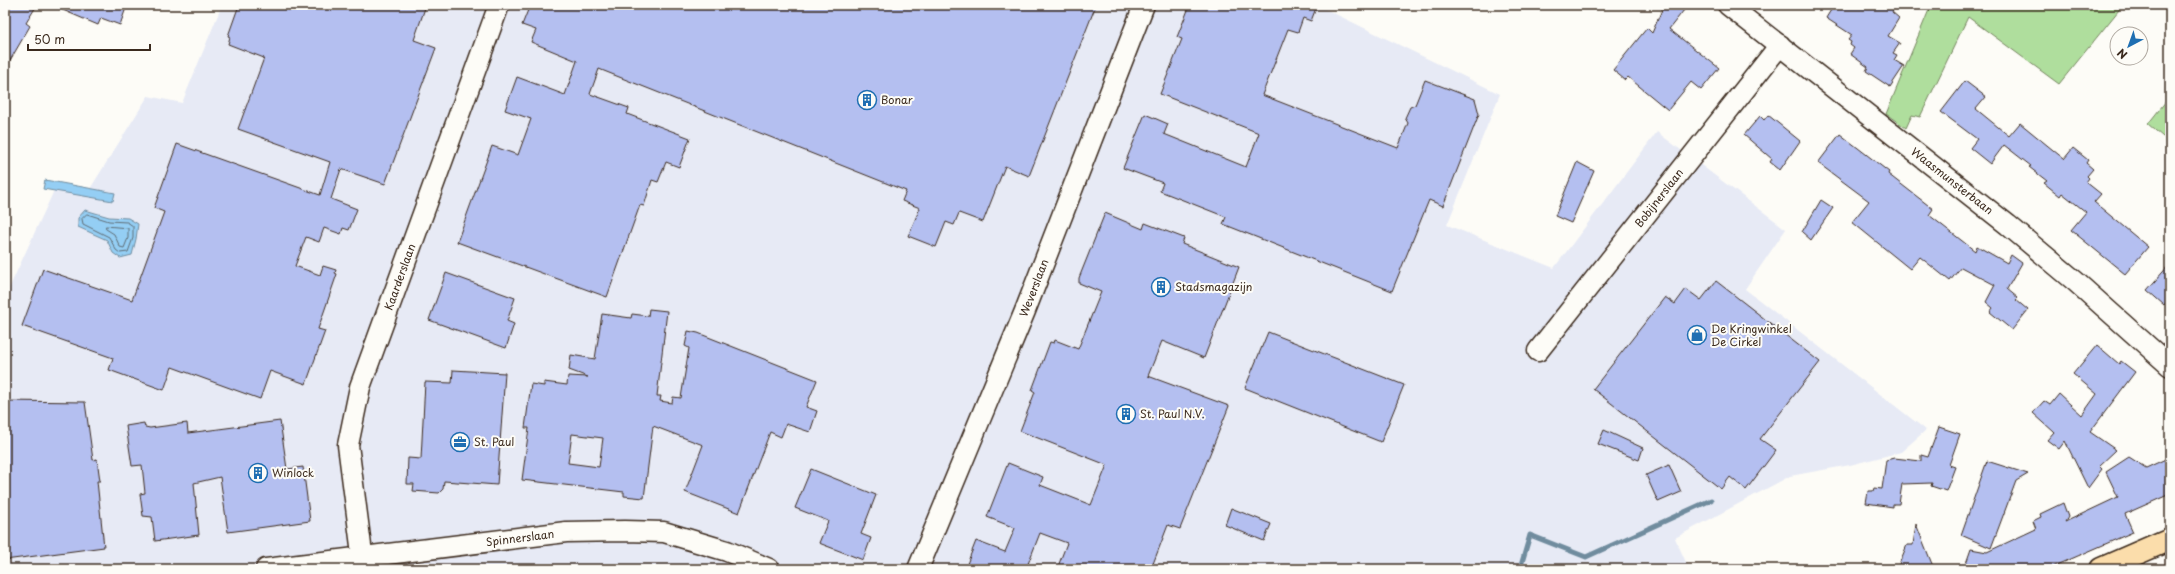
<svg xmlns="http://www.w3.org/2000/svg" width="2175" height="574" font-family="'Playpen Sans',sans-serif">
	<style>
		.built { fill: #e7eaf5 }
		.green { fill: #afde9d; stroke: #75845e }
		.water { fill: #94cef4; stroke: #708c9e }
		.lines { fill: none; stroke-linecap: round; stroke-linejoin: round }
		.shore { stroke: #5f6c74; stroke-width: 1 }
		.stream { stroke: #708c9e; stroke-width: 5 }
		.building { fill: #b4bff0; stroke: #3b2a1e; fill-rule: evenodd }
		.minor-casing { stroke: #3b2a1e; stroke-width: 23 }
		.major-casing { stroke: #3b2a1e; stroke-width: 25 }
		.minor { stroke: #fdfcf7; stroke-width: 20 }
		.major { stroke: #fbddab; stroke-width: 22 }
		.labels { text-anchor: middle; stroke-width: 4; stroke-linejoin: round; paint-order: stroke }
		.poi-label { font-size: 11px; fill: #3b2a1e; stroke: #fdfcf7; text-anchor: start }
		.street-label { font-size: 11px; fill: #3b2a1e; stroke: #fdfcf7 }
	</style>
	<rect width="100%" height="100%" fill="#fdfcf7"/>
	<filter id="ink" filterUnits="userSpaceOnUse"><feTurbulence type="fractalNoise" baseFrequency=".025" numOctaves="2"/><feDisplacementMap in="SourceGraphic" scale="8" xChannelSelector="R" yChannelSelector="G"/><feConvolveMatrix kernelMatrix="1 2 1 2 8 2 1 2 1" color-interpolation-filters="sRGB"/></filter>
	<g filter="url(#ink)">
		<polygon class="built" points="222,5 1317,5 1500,94 1447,225 1554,268 1657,132 1786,229 1745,289 1926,430 1901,452 1850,465 1790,476 1675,538 1689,569 5,569 5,297 57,184 88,192 148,96 182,103"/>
		<g class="green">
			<polygon points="1931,5 2123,5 2059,84 1968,17 1920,117 1912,115 1906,128 1886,114"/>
			<polygon points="2170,96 2170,143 2148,124"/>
		</g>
		<g class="water">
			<polygon points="45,180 115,193 113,201 43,189"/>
			<polygon points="85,210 109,217 128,218 138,224 136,239 132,255 120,258 113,253 107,240 78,227 78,218"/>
		</g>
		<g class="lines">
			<g class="shore">
				<polygon points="87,214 109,221 127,222 133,226 133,238 128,252 120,253 116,250 109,237 83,224 82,219"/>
				<polygon points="106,226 128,228 128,238 124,248 120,247 114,234 106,229"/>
			</g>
			<polyline class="stream" points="1520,569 1530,535 1586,557 1711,500"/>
		</g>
		<g class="building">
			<polygon points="5,5 37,5 26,23 30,26 5,69"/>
			<polygon points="51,5 127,5 120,25 101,18 98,25"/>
			<polygon points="239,5 426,5 414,40 436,48 385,184 341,169 331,199 357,209 349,230 343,228 341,234 324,228 319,242 306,237 295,266 320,275 323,266 336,270 335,273 337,274 318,329 325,331 306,384 270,371 260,399 172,367 164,390 109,370 113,358 22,326 43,269 132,300 164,212 154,208 177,144 320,195 330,162 238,129 264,58 228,44 230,37 228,36"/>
			<polygon points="530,5 1096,5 1029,176 1005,166 983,222 959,213 954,225 946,222 936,247 908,236 920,208 902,201 906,191 599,69 590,94 629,108 627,114 690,138 679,167 666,162 658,182 652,180 644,206 640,205 607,297 457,242 492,146 518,155 531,119 505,110 517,77 565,95 577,61 531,42 536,30 522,25"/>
			<polygon points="1190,5 1309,5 1316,8 1311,21 1303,18 1298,32 1288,29 1262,95 1398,148 1408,123 1405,118 1410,107 1415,105 1425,80 1475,99 1479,114 1443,206 1429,200 1392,291 1223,224 1226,217 1160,191 1163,183 1123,168 1145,114 1168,124 1164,134 1246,167 1259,133 1160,94 1182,39 1177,37"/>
			<polygon points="1664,5 1688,5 1669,29 1719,68 1701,90 1691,82 1668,110 1628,77 1625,80 1613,70 1647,28 1652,33"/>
			<polygon points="1834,5 1896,5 1892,12 1899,18 1888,36 1900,43 1893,53 1897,55 1894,60 1904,66 1890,87 1866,71 1868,67 1850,54 1854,48 1850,45 1851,42 1848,40 1852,35 1826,18"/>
			<polygon points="1965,81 1986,97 1976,109 2009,136 2020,123 2064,159 2073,148 2088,160 2086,163 2093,169 2087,176 2089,178 2086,182 2101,194 2094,202 2148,247 2125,274 2071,230 2086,212 2062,193 2060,196 2044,183 2047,181 2029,167 2031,166 2004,145 1990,164 1970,148 1977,139 1941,112"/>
			<polygon points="1768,115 1800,141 1780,170 1770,162 1772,159 1744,135 1760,116 1764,120"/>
			<polygon points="1840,134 1889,172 1888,174 1933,209 1929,215 1975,251 1977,246 2007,263 2011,255 2022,263 2007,289 2018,298 2016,300 2028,310 2012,330 1990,312 1993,308 1986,302 1995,285 1961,267 1950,281 1920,257 1910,269 1852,222 1869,201 1818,163"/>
			<polygon points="1577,162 1594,171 1571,223 1555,216"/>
			<polygon points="1821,200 1833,208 1811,240 1802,232"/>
			<polygon points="1105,213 1143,229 1145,223 1184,238 1182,244 1239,267 1204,358 1162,341 1148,376 1229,406 1180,529 1168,525 1151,569 1057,569 1067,543 1040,533 1026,569 965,569 976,541 1005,552 1015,528 987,517 1008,463 1043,477 1040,485 1091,505 1107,465 1020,431 1035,392 1032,390 1050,342 1054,343 1055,340 1078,349 1101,292 1079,283 1079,278"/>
			<polygon points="2170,264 2170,298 2164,305 2147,290"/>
			<polygon points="446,273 515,298 507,321 514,324 506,348 429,320"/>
			<polygon points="1716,281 1820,362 1760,439 1776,450 1746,490 1730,477 1721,489 1593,389 1665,297 1675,304 1686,289 1701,300"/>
			<path d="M649,309L667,311L657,396H661L660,401L672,403L673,397L681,398L689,348L685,346L688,331L698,333L817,380L806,407L817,411L810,432L786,424L781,437L770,432L739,513L685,492L703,445L653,426L644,498L624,496V492L522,480L529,428H525L531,384L544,386V382L567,385L568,376L588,377L569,370L571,355L595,359L602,314L631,318L632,314L648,316ZM572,434L603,438L599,467L568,463Z"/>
			<polygon points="1268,332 1404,385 1381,442 1245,388"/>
			<polygon points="2097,345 2119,364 2121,361 2135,372 2090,432 2116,450 2099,466 2102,469 2088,488 2065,441 2059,449 2047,440 2054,432 2033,413 2044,401 2050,405 2059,394 2082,415 2097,394 2073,374"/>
			<polygon points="453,370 505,373 497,485 444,481 443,489 439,493 413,491 414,484 407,484 408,458 421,459 425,382 452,383"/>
			<polygon points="5,401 85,402 93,460 97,459 100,481 97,481 104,547 5,560"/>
			<polygon points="280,421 287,469 303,467 310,521 228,532 220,477 194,483 199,535 155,541 152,517 143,516 140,494 145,493 142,465 132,466 126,426 144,423 145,427 150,428 187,423 188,433"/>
			<polygon points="1939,427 1960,434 1949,465 1955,467 1946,491 1931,486 1932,483 1902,484 1899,504 1893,504 1893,507 1866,503 1868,491 1873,491 1874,488 1882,489 1886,460 1894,458 1921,461 1921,455 1928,457"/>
			<polygon points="1604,430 1643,448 1639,460 1598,444"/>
			<polygon points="2129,457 2146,468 2170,457 2170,494 2125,514 2133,532 2048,569 1964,569 1971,549 1987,552 2036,529 2033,521 2041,517 2040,514 2063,503 2068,517 2065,522 2118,497 2106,472"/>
			<polygon points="1987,461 2028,474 2016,481 1991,548 1961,535"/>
			<polygon points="1669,465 1681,492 1658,502 1646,475"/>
			<polygon points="811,469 876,495 861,534 871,538 863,560 819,543 828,521 795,508"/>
			<polygon points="1231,508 1271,524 1264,541 1225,525"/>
			<polygon points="1916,524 1934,569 1897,569 1907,545 1913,545"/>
		</g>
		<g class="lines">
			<defs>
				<g id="minor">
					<polyline points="1728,5 2008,225 2075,281 2170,366"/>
					<polyline points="1538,351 1780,45"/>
					<polyline points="266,569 566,532 625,531 664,532 727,551 769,569"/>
					<polyline points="364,569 348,445 360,387 499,5"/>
					<polyline points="918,569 1025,311 1144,5"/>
				</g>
				<polyline id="major" points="2101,569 2170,539"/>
			</defs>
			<use href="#minor" class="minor-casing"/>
			<use href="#major" class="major-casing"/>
			<use href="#minor" class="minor"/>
			<use href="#major" class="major"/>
		</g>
	</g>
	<defs>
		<symbol id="building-ring" viewBox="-11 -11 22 22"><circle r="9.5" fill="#fdfcf7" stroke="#1f6fb2" stroke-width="1.5"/><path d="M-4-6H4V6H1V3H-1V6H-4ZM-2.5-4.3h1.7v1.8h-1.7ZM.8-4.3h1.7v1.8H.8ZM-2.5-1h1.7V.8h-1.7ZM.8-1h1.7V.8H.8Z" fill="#1f6fb2"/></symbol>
		<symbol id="shop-ring" viewBox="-11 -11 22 22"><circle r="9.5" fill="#fdfcf7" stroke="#1f6fb2" stroke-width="1.5"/><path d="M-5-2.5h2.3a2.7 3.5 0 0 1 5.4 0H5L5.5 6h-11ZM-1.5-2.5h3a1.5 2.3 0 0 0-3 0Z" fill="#1f6fb2"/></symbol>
		<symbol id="office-ring" viewBox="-11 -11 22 22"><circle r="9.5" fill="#fdfcf7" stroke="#1f6fb2" stroke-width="1.5"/><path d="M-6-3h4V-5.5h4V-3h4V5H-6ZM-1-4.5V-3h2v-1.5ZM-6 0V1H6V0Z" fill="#1f6fb2"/></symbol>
	</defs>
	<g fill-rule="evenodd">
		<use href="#building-ring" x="856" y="89" width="22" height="22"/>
		<use href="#building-ring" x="1150" y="276" width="22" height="22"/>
		<use href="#shop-ring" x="1686" y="324" width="22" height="22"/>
		<use href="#building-ring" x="1115" y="403" width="22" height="22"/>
		<use href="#office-ring" x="449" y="431" width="22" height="22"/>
		<use href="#building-ring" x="247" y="462" width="22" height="22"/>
	</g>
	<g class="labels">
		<g class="poi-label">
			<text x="881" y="104">Bonar</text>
			<text x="1175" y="291">Stadsmagazijn</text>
			<text x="1711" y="333">De Kringwinkel<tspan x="1711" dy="13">De Cirkel</tspan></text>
			<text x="1140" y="418">St. Paul N.V.</text>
			<text x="474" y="446">St. Paul</text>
			<text x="272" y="477">Winlock</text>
		</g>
		<g class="street-label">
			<text transform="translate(1952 181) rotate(38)" y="4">Waasmunsterbaan</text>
			<text transform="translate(1659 198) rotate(-52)" y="4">Bobijnerslaan</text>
			<text transform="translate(400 277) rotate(-70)" y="4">Kaarderslaan</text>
			<text transform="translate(1034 288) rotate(-69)" y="4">Weverslaan</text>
			<text transform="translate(520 538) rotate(-7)" y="4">Spinnerslaan</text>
		</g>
	</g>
	<rect width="2175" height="574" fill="none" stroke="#fdfcf7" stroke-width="20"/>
	<rect x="10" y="10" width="2155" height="554" fill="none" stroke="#3b2a1e" stroke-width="1.5" filter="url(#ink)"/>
	<g transform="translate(2129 46) rotate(221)"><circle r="19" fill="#fdfcf7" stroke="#afa8a0"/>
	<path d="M0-3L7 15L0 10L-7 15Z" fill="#1f6fb2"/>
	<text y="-6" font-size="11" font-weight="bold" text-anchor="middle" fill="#3b2a1e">N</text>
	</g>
	<path d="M28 44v6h122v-6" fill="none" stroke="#3b2a1e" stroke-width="2"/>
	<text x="34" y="44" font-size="12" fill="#3b2a1e" stroke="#fdfcf7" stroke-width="3" paint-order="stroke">50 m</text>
</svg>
